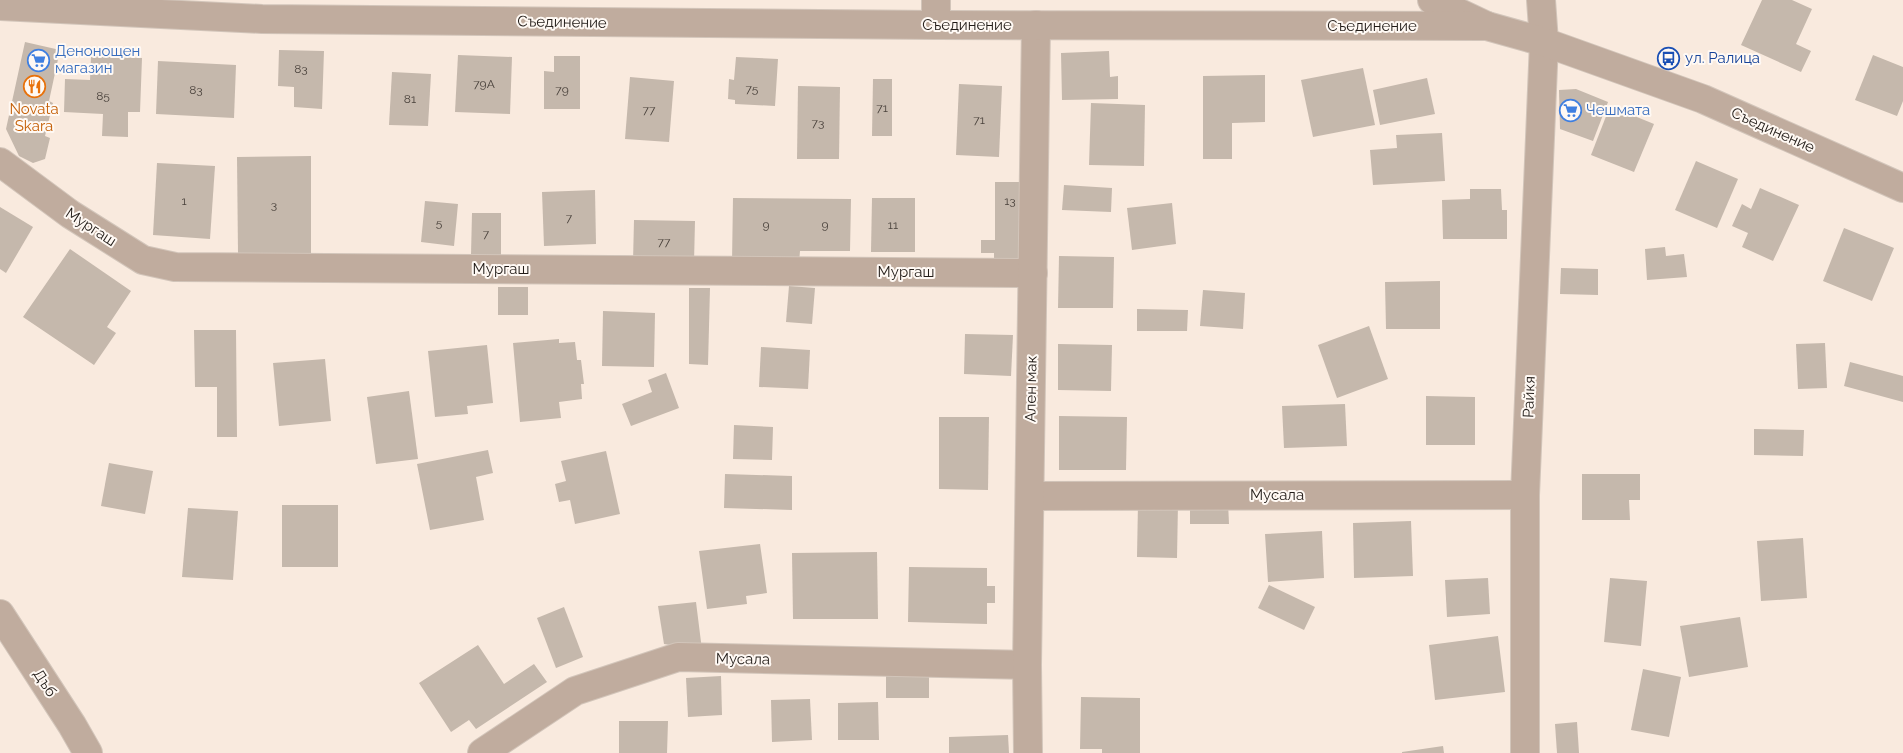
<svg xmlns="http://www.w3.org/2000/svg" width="1903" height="753" font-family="Raleway,sans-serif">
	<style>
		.building { fill: #c5b8ac }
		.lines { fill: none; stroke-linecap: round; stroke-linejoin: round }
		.minor-casing { stroke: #d2c5ba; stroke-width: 30 }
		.tertiary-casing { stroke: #d2c5ba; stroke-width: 30 }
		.minor { stroke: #c0ac9e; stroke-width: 28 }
		.tertiary { stroke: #c0ac9e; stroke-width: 28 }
		.labels { text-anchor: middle; stroke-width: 4; stroke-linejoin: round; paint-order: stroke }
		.number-label { font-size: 12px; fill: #4a423c }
		.street-label { font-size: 15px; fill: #211b17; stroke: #fff9f4 }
		.shop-label { font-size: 15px; fill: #366cbe; stroke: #fff9f4; text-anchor: start }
		.transit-label { font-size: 15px; fill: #164399; stroke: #fff9f4; text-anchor: start }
		.food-label { font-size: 15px; fill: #c56008; stroke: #fff9f4 }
	</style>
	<rect width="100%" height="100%" fill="#f9eade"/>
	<g class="building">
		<polygon points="1762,0 1792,0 1812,9 1796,44 1811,51 1801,72 1741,45"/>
		<polygon points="25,42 60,50 49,101 53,103 45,136 50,138 45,159 33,163 19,156 6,129"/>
		<polygon points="279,50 324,51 322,109 294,107 294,87 278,86"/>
		<polygon points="1109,51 1110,77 1118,76 1118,99 1062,100 1061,53"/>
		<polygon points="458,55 512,57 510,114 455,112"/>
		<polygon points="1873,55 1903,67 1903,101 1897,116 1855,100"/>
		<polygon points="91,56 142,58 140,112 128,112 128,137 102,136 103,114 64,112 65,79 90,80"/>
		<polygon points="554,56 580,56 580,109 544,109 544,71 554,72"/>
		<polygon points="736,57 778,59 775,106 735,104 735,100 728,99 729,79 734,80"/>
		<polygon points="158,61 236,65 234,118 156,114"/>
		<polygon points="1363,68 1375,125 1313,137 1301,80"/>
		<polygon points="392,72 431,74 428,126 389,125"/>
		<polygon points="1265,75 1265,122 1232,123 1232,159 1203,159 1203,76"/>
		<polygon points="630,77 674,81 669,142 625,139"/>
		<polygon points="1427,78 1435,114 1380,125 1373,90"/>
		<polygon points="873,79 892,79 892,136 872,136"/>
		<polygon points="959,84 1002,86 999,157 956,155"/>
		<polygon points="798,86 840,87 839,159 797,159"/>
		<polygon points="1576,89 1608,102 1593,141 1560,129 1559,90"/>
		<polygon points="1091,103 1145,105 1144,166 1089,165"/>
		<polygon points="1610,106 1654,124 1634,172 1591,155"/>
		<polygon points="1442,133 1445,181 1373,185 1370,150 1397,148 1396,135"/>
		<polygon points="311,156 311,253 238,253 237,157"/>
		<polygon points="1696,161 1738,179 1717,228 1675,210"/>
		<polygon points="157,163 215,166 210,239 153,235"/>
		<polygon points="995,182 1025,182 1025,268 994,267 994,253 981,253 981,240 995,240"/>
		<polygon points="1064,185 1112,188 1111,212 1062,210"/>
		<polygon points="1760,188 1799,205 1773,261 1742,247 1748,233 1732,226 1742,204 1751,209"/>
		<polygon points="1470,189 1501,189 1502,210 1507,210 1507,239 1443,239 1442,200 1470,199"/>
		<polygon points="595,190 596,244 544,246 542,192"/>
		<polygon points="733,198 851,199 850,251 800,251 799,263 732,262"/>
		<polygon points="872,198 915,198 915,252 871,252"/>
		<polygon points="425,201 458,204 454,246 421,242"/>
		<polygon points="1172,203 1176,244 1132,250 1127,208"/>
		<polygon points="0,207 33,227 6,273 0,269"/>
		<polygon points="472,213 501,213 501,255 471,255"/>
		<polygon points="634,220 695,221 694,263 633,262"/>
		<polygon points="1844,228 1894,248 1872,301 1823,281"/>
		<polygon points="1665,247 1666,256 1684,254 1687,277 1647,280 1645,249"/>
		<polygon points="70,249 131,291 107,327 116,333 94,365 23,317"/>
		<polygon points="1059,256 1114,257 1113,308 1058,308"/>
		<polygon points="1561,268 1598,269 1598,295 1560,294"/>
		<polygon points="1440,281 1440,329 1386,329 1385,282"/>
		<polygon points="789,286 815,288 812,324 786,322"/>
		<rect x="498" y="287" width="30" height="28"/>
		<polygon points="689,288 710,288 708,365 689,364"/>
		<polygon points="1203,290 1245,293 1243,329 1200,326"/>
		<polygon points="1137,309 1188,310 1187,331 1137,331"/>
		<polygon points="603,311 655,313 654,367 602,366"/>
		<polygon points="1369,326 1388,379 1337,398 1318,345"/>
		<polygon points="194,330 236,330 237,437 217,437 217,387 195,387"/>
		<polygon points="965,334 1013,335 1011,376 964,374"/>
		<polygon points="559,339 559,343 575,342 577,360 581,360 584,384 581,384 582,399 559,402 561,418 520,422 513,343"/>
		<polygon points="1825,343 1827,388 1798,389 1796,344"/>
		<polygon points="1058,344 1112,345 1111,391 1058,390"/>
		<polygon points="487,345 493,403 467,406 468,414 435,417 428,351"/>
		<polygon points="761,347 810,350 808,389 759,387"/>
		<polygon points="325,359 331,421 279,426 273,363"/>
		<polygon points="1850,362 1903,376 1903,402 1844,386"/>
		<polygon points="666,373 679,408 631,426 622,404 652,392 648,380"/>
		<polygon points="409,391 418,459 376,464 367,397"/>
		<polygon points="1426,396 1475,397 1475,445 1426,445"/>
		<polygon points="1345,404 1347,446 1284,448 1282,406"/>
		<polygon points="1059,416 1127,417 1126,470 1059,470"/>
		<polygon points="939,417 989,417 988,490 939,489"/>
		<polygon points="734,425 773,427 772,460 733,459"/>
		<polygon points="1754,429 1804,430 1803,456 1754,455"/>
		<polygon points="488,450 493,473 476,477 484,520 430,530 417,464"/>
		<polygon points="606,451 620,514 575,524 570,500 559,502 555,484 566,481 561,461"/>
		<polygon points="109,463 153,471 145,514 101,506"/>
		<polygon points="725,474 792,476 792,510 724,508"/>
		<polygon points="1582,474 1640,474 1640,500 1629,500 1630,520 1582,520"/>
		<polygon points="1228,502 1229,524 1190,524 1190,503"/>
		<polygon points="1138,503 1178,503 1177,558 1137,557"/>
		<rect x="282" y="505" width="56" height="62"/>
		<polygon points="188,508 238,511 233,580 182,577"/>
		<polygon points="1411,521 1413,576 1354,578 1353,523"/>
		<polygon points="1322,531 1324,578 1268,582 1265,534"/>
		<polygon points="1803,538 1807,598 1761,601 1757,541"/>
		<polygon points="760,544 767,593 746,596 747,604 707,609 699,551"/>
		<polygon points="877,552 878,619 793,619 792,553"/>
		<polygon points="909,567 987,568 987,586 995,586 995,603 987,603 987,624 908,622"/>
		<polygon points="1488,578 1490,614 1447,617 1445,580"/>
		<polygon points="1610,578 1647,581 1641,646 1604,642"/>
		<polygon points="1269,585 1315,607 1304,630 1258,608"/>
		<polygon points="696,602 702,650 664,644 658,606"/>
		<polygon points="564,607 583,657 556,668 537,618"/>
		<polygon points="1740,617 1748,667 1689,677 1680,626"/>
		<polygon points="1498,636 1505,692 1435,700 1429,645"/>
		<polygon points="478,645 504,684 534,664 547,682 476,729 469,720 451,732 419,683"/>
		<polygon points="1643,669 1681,677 1669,737 1631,730"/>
		<polygon points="929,675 929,698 886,698 886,676"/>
		<polygon points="721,676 722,715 688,717 686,678"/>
		<polygon points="1081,697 1140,698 1140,753 1102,753 1102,749 1080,749"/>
		<polygon points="810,699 812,740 772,742 771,700"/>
		<polygon points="878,702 879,740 838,740 838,703"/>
		<polygon points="619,721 668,721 667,753 619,753"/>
		<polygon points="1577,722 1579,753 1557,753 1555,724"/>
		<polygon points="1008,735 1009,753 949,753 949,737"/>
		<polygon points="1443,746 1444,753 1402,753 1402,752"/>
	</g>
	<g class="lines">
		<defs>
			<g id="minor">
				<polyline points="936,0 936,25"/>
				<polyline points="1432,0 1487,26"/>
				<polyline points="0,162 70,214 143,260 175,267 1033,273"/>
				<polyline points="1030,496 1525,495"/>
				<polyline points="0,614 72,725 88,753"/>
				<polyline points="482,753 575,691 678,657 1027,665"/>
				<polyline points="1028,753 1027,665 1036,25"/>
				<polyline points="1525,753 1525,495 1544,42 1541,0"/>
			</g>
			<polyline id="tertiary" points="0,6 262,19 936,25 1487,26 1544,42 1703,99 1903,188"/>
		</defs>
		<use href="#minor" class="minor-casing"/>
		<use href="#tertiary" class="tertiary-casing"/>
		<use href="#minor" class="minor"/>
		<use href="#tertiary" class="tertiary"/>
	</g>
	<defs>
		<symbol id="bus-ring" viewBox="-11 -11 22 22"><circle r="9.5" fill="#fff9f4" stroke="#1a4fb4" stroke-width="1.5"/><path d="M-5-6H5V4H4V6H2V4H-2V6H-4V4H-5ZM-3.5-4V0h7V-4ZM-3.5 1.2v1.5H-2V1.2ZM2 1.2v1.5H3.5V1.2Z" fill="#1a4fb4"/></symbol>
		<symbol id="supermarket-ring" viewBox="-11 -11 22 22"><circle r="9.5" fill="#fff9f4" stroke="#3f7fe0" stroke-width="1.5"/><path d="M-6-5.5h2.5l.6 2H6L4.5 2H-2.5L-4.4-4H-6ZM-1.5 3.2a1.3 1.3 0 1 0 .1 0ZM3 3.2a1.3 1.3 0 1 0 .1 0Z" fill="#3f7fe0"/></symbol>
		<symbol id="restaurant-ring" viewBox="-11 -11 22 22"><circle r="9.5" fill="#fff9f4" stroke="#e8710a" stroke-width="1.5"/><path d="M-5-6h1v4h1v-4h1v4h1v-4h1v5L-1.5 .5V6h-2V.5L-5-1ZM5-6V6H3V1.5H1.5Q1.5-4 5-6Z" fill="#e8710a"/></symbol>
	</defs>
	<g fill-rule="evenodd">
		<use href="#bus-ring" x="1656" y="46" width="25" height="25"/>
		<use href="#supermarket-ring" x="26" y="48" width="25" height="25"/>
		<use href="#restaurant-ring" x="22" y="74" width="25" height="25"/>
		<use href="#supermarket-ring" x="1558" y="98" width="25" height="25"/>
	</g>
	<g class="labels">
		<g class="number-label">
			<text x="301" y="73">83</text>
			<text x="484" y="88">79А</text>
			<text x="752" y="93">75</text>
			<text x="196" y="94">83</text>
			<text x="562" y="94">79</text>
			<text x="103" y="100">85</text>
			<text x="410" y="103">81</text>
			<text x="882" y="112">71</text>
			<text x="649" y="114">77</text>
			<text x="979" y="124">71</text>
			<text x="818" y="127">73</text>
			<text x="184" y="205">1</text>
			<text x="1010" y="205">13</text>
			<text x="274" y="209">3</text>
			<text x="569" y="222">7</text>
			<text x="439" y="227">5</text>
			<text x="766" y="229">9</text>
			<text x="825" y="229">9</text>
			<text x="893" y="229">11</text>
			<text x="486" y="238">7</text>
			<text x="664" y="246">77</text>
		</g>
		<g class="street-label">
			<text transform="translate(562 22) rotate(1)" y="5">Съединение</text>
			<text x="967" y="30">Съединение</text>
			<text x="1372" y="31">Съединение</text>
			<text transform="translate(1773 130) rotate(24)" y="5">Съединение</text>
			<text transform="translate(91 227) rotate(33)" y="5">Мургаш</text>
			<text x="501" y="274">Мургаш</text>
			<text x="906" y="277">Мургаш</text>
			<text transform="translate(1031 389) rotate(-89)" y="5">Ален мак</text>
			<text transform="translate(1529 397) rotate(-88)" y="5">Райкя</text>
			<text x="1277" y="500">Мусала</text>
			<text transform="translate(743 659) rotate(1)" y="5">Мусала</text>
			<text transform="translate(45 683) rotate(57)" y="5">Дъб</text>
		</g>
		<g class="shop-label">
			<text x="55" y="56">Денонощен<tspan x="55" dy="17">магазин</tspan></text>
			<text x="1586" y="115">Чешмата</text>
		</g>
		<g class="transit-label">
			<text x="1685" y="63">ул. Ралица</text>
		</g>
		<g class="food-label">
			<text x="34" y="114">Novata<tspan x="34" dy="17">Skara</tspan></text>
		</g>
	</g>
</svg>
